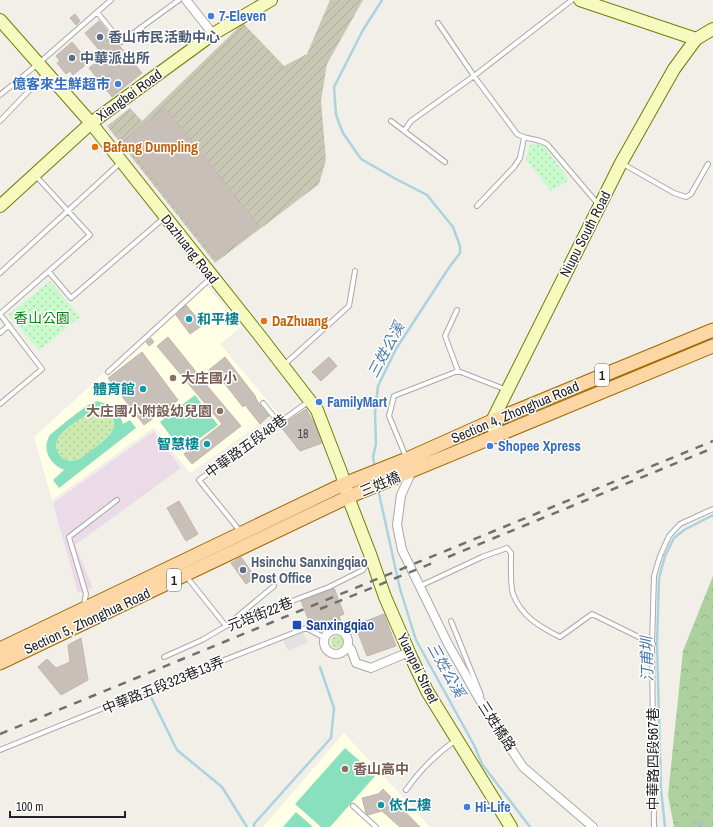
<svg xmlns="http://www.w3.org/2000/svg" width="713" height="827" font-family="'Archivo Narrow','Noto Sans TC',sans-serif">
<defs>
<pattern id="construction-furrows" width="10" height="10" patternUnits="userSpaceOnUse"><rect width="10" height="10" fill="#c7c7b4"/><path d="M-1 1l2-2M0 10L10 0M9 11l2-2" fill="none" stroke="#abab9a"/></pattern>
<pattern id="grass-dots" width="8" height="8" patternUnits="userSpaceOnUse"><rect width="8" height="8" fill="#cdebb0"/><path d="M2 2h.1M6 6h.1" fill="none" stroke="#b0c997" stroke-width="1.8" stroke-linecap="round"/></pattern>
<pattern id="forest-crowns" width="20" height="18" patternUnits="userSpaceOnUse"><rect width="20" height="18" fill="#add19e"/><path d="M2 6a3 3 0 1 1 6 0M12 15a3 3 0 1 1 6 0" fill="none" stroke="#95b388"/></pattern>
<pattern id="cemetery-stones" width="16" height="16" patternUnits="userSpaceOnUse"><rect width="16" height="16" fill="#aacbaf"/><path d="M2 7V4a2 2 0 0 1 4 0v3zM10 15v-3a2 2 0 0 1 4 0v3z" fill="#92ae96"/></pattern>
<pattern id="park-dots" width="8" height="8" patternUnits="userSpaceOnUse"><rect width="8" height="8" fill="#c8facc"/><path d="M2 2h.1M6 6h.1" fill="none" stroke="#acd6af" stroke-width="1.8" stroke-linecap="round"/></pattern>
</defs>
<rect width="100%" height="100%" fill="#f2efe9"/>
<path fill="#ebdbe8" d="M154,431L181,468L75,545L93,588L78,593L53,503Z"/>
<path fill="#ffffe5" d="M204,282L241,327L220,344L277,412L190,473L154,427L52,500L34,437Z
M344,733L430,827H263Z"/>
<path fill="url(#construction-furrows)" d="M330,0H363L327,64L321,101L326,160L319,184L215,263L107,126L130,108L142,121L243,23L284,66L307,54Z"/>
<path fill="url(#grass-dots)" d="M99,409C105,411 109,412 112,417C122,433 93,448 82,457C68,468 49,452 59,437C63,429 85,416 93,410Z
M331 642a6 6 0 1 1 12 0a6 6 0 1 1-12 0Z"/>
<path fill="url(#forest-crowns)" d="M713,576V827H674L668,795L683,651Z"/>
<path fill="url(#cemetery-stones)" d="M698,819L709,827H688Z"/>
<path fill="url(#park-dots)" d="M530,144L543,145L569,180L551,191L526,160Z
M50,281L80,317L39,350L8,315Z"/>
<path fill="#88e0be" fill-rule="evenodd" d="M195,395L218,425L182,451L160,422Z
M98,401C112,406 118,409 123,424L130,420L136,428L59,488L53,480L64,470C50,464 41,450 50,435C53,432 84,407 90,404C92,403 95,402 98,401ZM100,409C105,411 109,412 112,417C122,433 93,448 82,457C68,468 49,452 59,437C63,429 85,416 93,410Z
M345,748L376,775L330,827H321L295,804Z
M296,812L313,827H283Z"/>
<path fill="#e2e2e2" d="M303,632L308,642L288,651L283,640Z"/>
<g fill="none" stroke-linecap="round" stroke-linejoin="round">
<path stroke="#aad3df" stroke-width="2.5" d="M375,468L373,457L376,444L375,413L378,386L396,349L448,269L460,253V246L453,227L427,195L396,179L361,159L343,133L336,115L334,87L363,30L382,0
M378,489L400,589L416,640L474,745L482,764L530,827
M150,695L177,750L222,787L247,827
M254,827V824L331,738L334,708L320,667
M665,827L661,789L657,644L659,578L665,556L674,538L684,530L713,515"/>
</g>
<path fill="#c7bfb8" stroke="#c4b6ab" d="M75,14L80,21L76,25L70,18Z
M99,21L142,73L112,97L89,68L104,56L85,33Z
M72,42L89,62L73,75L70,71L66,74L57,63L60,61L56,56Z
M165,108L259,226L216,259L123,141Z
M186,305L203,325L190,334L176,315Z
M168,337L201,378L208,373L210,369L225,357L256,397H255L260,405L269,416L260,424L245,405L243,407L221,379L203,381L241,426L192,464L184,454L222,424L157,346Z
M151,338L154,342L149,346L146,342Z
M142,352L178,400L144,425L108,378Z
M329,357L337,366L321,381L312,372Z
M306,409L315,424L322,443L300,451L280,426Z
M179,501L198,534L186,541L167,508Z
M241,557L255,577L246,584L231,563Z
M334,588L344,614L339,616L341,622L321,629L319,623L311,626L301,601Z
M384,614L396,646L367,656L355,625Z
M81,638L88,680L61,695L38,667L47,659L56,668L70,662L68,645Z
M383,789L420,827H400L382,811L368,815L366,813L362,798L378,794Z"/>
<g fill="none" stroke-linecap="round" stroke-linejoin="round">
<defs>
<path id="lane" d="M97,12L121,42L179,0
M438,23L474,76L517,134C526,140 537,138 547,144L598,204
M0,95L39,63L111,0
M0,121L45,74
M391,121L445,162
M404,131L411,121L474,76L572,0
M623,164L674,193L686,197L691,194L708,164
M477,206L514,167L520,158L524,138
M49,272L71,298L165,217
M0,273L120,163
M0,333L9,325
M285,364L349,306L355,271
M458,371L507,390
M108,372L212,277
M263,403L279,423
M0,404L42,369L0,314L90,235L36,176
M406,457L389,416L394,396L458,371L445,336L457,310
M240,531L199,480L308,402
M186,576L226,626L274,586
M420,586L482,557L507,548L511,553C511,563 510,585 513,594C521,616 540,627 560,637L592,614L653,644
M84,605L86,594L69,537L117,500
M451,621L481,695
M164,657L202,640L226,626L329,587L363,570L369,558
M0,750L163,684L306,628L325,638
M406,790C420,770 436,754 456,740
M353,806L376,827
M654,827L652,645L654,576L660,556L669,536L680,524L713,509"/>
<path id="street" d="M186,0L213,34
M412,471L401,495L397,525L402,550L448,644L489,716L523,767L593,827
M324 642a12 12 0 1 1 24 0a12 12 0 1 1-24 0Z
M347,647L351,649L356,663L371,668L409,652"/>
<path id="secondary" d="M580,0L696,39
M0,20L91,123L260,336L317,410L342,475L348,497L370,554L385,597L412,659L427,691L511,827
M0,206L91,123L213,34L271,0
M496,437L492,421L621,163L674,69L696,39L713,29"/>
<path id="primary" d="M0,649L344,484L407,459L492,421L713,330
M0,663L348,497L713,346"/>
</defs>
<use href="#lane" stroke="#a9a9a9" stroke-width="6"/>
<use href="#street" stroke="#a9a9a9" stroke-width="10"/>
<use href="#secondary" stroke="#707d05" stroke-width="14"/>
<use href="#primary" stroke="#a06b00" stroke-width="15"/>
<use href="#lane" stroke="#fff" stroke-width="4"/>
<use href="#street" stroke="#fff" stroke-width="8"/>
<use href="#secondary" stroke="#f7fabf" stroke-width="12"/>
<use href="#primary" stroke="#fcd6a4" stroke-width="13"/>
<path stroke="#707070" stroke-width="2.5" stroke-dasharray="8 8" stroke-linecap="butt" d="M448,557L713,448
M320,609L435,562
M0,734L713,441"/>
</g>
<g fill="#3f7fe0" stroke="#fff" stroke-width="1.5">
<circle cx="211" cy="16" r="4"/>
<circle cx="118" cy="84" r="4"/>
<circle cx="319" cy="402" r="4"/>
<circle cx="490" cy="446" r="4"/>
<circle cx="467" cy="807" r="4"/>
</g>
<g fill="#5c6f8a" stroke="#fff" stroke-width="1.5">
<circle cx="100" cy="37" r="4"/>
<circle cx="72" cy="58" r="4"/>
<circle cx="243" cy="570" r="4"/>
</g>
<g fill="#e8710a" stroke="#fff" stroke-width="1.5">
<circle cx="95" cy="147" r="4"/>
<circle cx="264" cy="321" r="4"/>
</g>
<g fill="#0f9aa8" stroke="#fff" stroke-width="1.5">
<circle cx="189" cy="319" r="4"/>
<circle cx="143" cy="389" r="4"/>
<circle cx="207" cy="444" r="4"/>
<circle cx="381" cy="805" r="4"/>
</g>
<g fill="#8d6e63" stroke="#fff" stroke-width="1.5">
<circle cx="173" cy="378" r="4"/>
<circle cx="220" cy="411" r="4"/>
<circle cx="345" cy="769" r="4"/>
</g>
<rect fill="#1a4fb4" stroke="#fff" stroke-width="1.5" x="292" y="620" width="10" height="10" rx="2"/>
<g text-anchor="middle" stroke-width="3" stroke-linejoin="round" paint-order="stroke">
<g font-size="12" fill="#4b4948">
<text x="303" y="438">18</text>
</g>
<g fill="#fff" stroke="#646464" stroke-width="1">
<rect x="595" y="364" width="14" height="22" rx="3"/>
<rect x="167" y="569" width="14" height="22" rx="3"/>
</g>
<g font-size="13" font-weight="bold" fill="#222">
<text x="602" y="380">1</text>
<text x="174" y="585">1</text>
</g>
<g font-size="14" font-weight="bold" fill="#366cbe" stroke="#fff" text-anchor="start">
<text x="219" y="21">7-Eleven</text>
<text x="110" y="89" text-anchor="end">億客來生鮮超市</text>
<text x="327" y="407">FamilyMart</text>
<text x="498" y="451">Shopee Xpress</text>
<text x="475" y="812">Hi-Life</text>
</g>
<g font-size="14" font-weight="bold" fill="#4e5e75" stroke="#fff" text-anchor="start">
<text x="108" y="42">香山市民活動中心</text>
<text x="80" y="63">中華派出所</text>
<text x="251" y="567">Hsinchu Sanxingqiao<tspan x="251" dy="16">Post Office</tspan></text>
</g>
<g font-size="14" fill="#222" stroke="#fff">
<text transform="translate(129 95) rotate(-36)" y="5">Xiangbei Road</text>
<text transform="translate(585 234) rotate(-63)" y="5">Niupu South Road</text>
<text transform="translate(190 249) rotate(52)" y="5">Dazhuang Road</text>
<text transform="translate(515 412) rotate(-23)" y="5">Section 4, Zhonghua Road</text>
<text transform="translate(246 446) rotate(-36)" y="5">中華路五段48巷</text>
<text transform="translate(380 484) rotate(-23)" y="5">三姓橋</text>
<text transform="translate(260 614) rotate(-21)" y="5">元培街22巷</text>
<text transform="translate(87 621) rotate(-25)" y="5">Section 5, Zhonghua Road</text>
<text transform="translate(418 668) rotate(64)" y="5">Yuanpei Street</text>
<text transform="translate(163 685) rotate(-22)" y="5">中華路五段323巷13弄</text>
<text transform="translate(497 726) rotate(57)" y="5">三姓橋路</text>
<text transform="translate(653 759) rotate(-90)" y="5">中華路四段567巷</text>
</g>
<g font-size="14" font-weight="bold" fill="#c56008" stroke="#fff" text-anchor="start">
<text x="103" y="152">Bafang Dumpling</text>
<text x="272" y="326">DaZhuang</text>
</g>
<g font-size="14" fill="#0c8416" stroke="#fff">
<text x="42" y="323">香山公園</text>
</g>
<g font-size="14" font-weight="bold" fill="#0d838f" stroke="#fff" text-anchor="start">
<text x="197" y="324">和平樓</text>
<text x="135" y="394" text-anchor="end">體育館</text>
<text x="199" y="449" text-anchor="end">智慧樓</text>
<text x="389" y="810">依仁樓</text>
</g>
<g font-size="14" font-weight="bold" fill="#785e54" stroke="#fff" text-anchor="start">
<text x="181" y="383">大庄國小</text>
<text x="212" y="416" text-anchor="end">大庄國小附設幼兒園</text>
<text x="353" y="774">香山高中</text>
</g>
<g font-size="14" font-weight="bold" fill="#164399" stroke="#fff" text-anchor="start">
<text x="306" y="630">Sanxingqiao</text>
</g>
<g font-size="15" font-style="italic" fill="#4a7aab" stroke="#fff">
<text transform="translate(386 350) rotate(-62)" y="5">三姓公溪</text>
<text transform="translate(647 659) rotate(-91)" y="5">汀甫圳</text>
<text transform="translate(446 670) rotate(61)" y="5">三姓公溪</text>
</g>
</g>
<path d="M10 811v6h115v-6" fill="none" stroke="#222222" stroke-width="2"/>
<text x="16" y="811" font-size="12" fill="#222222" stroke="#ffffff" stroke-width="3" paint-order="stroke">100 m</text>
</svg>
